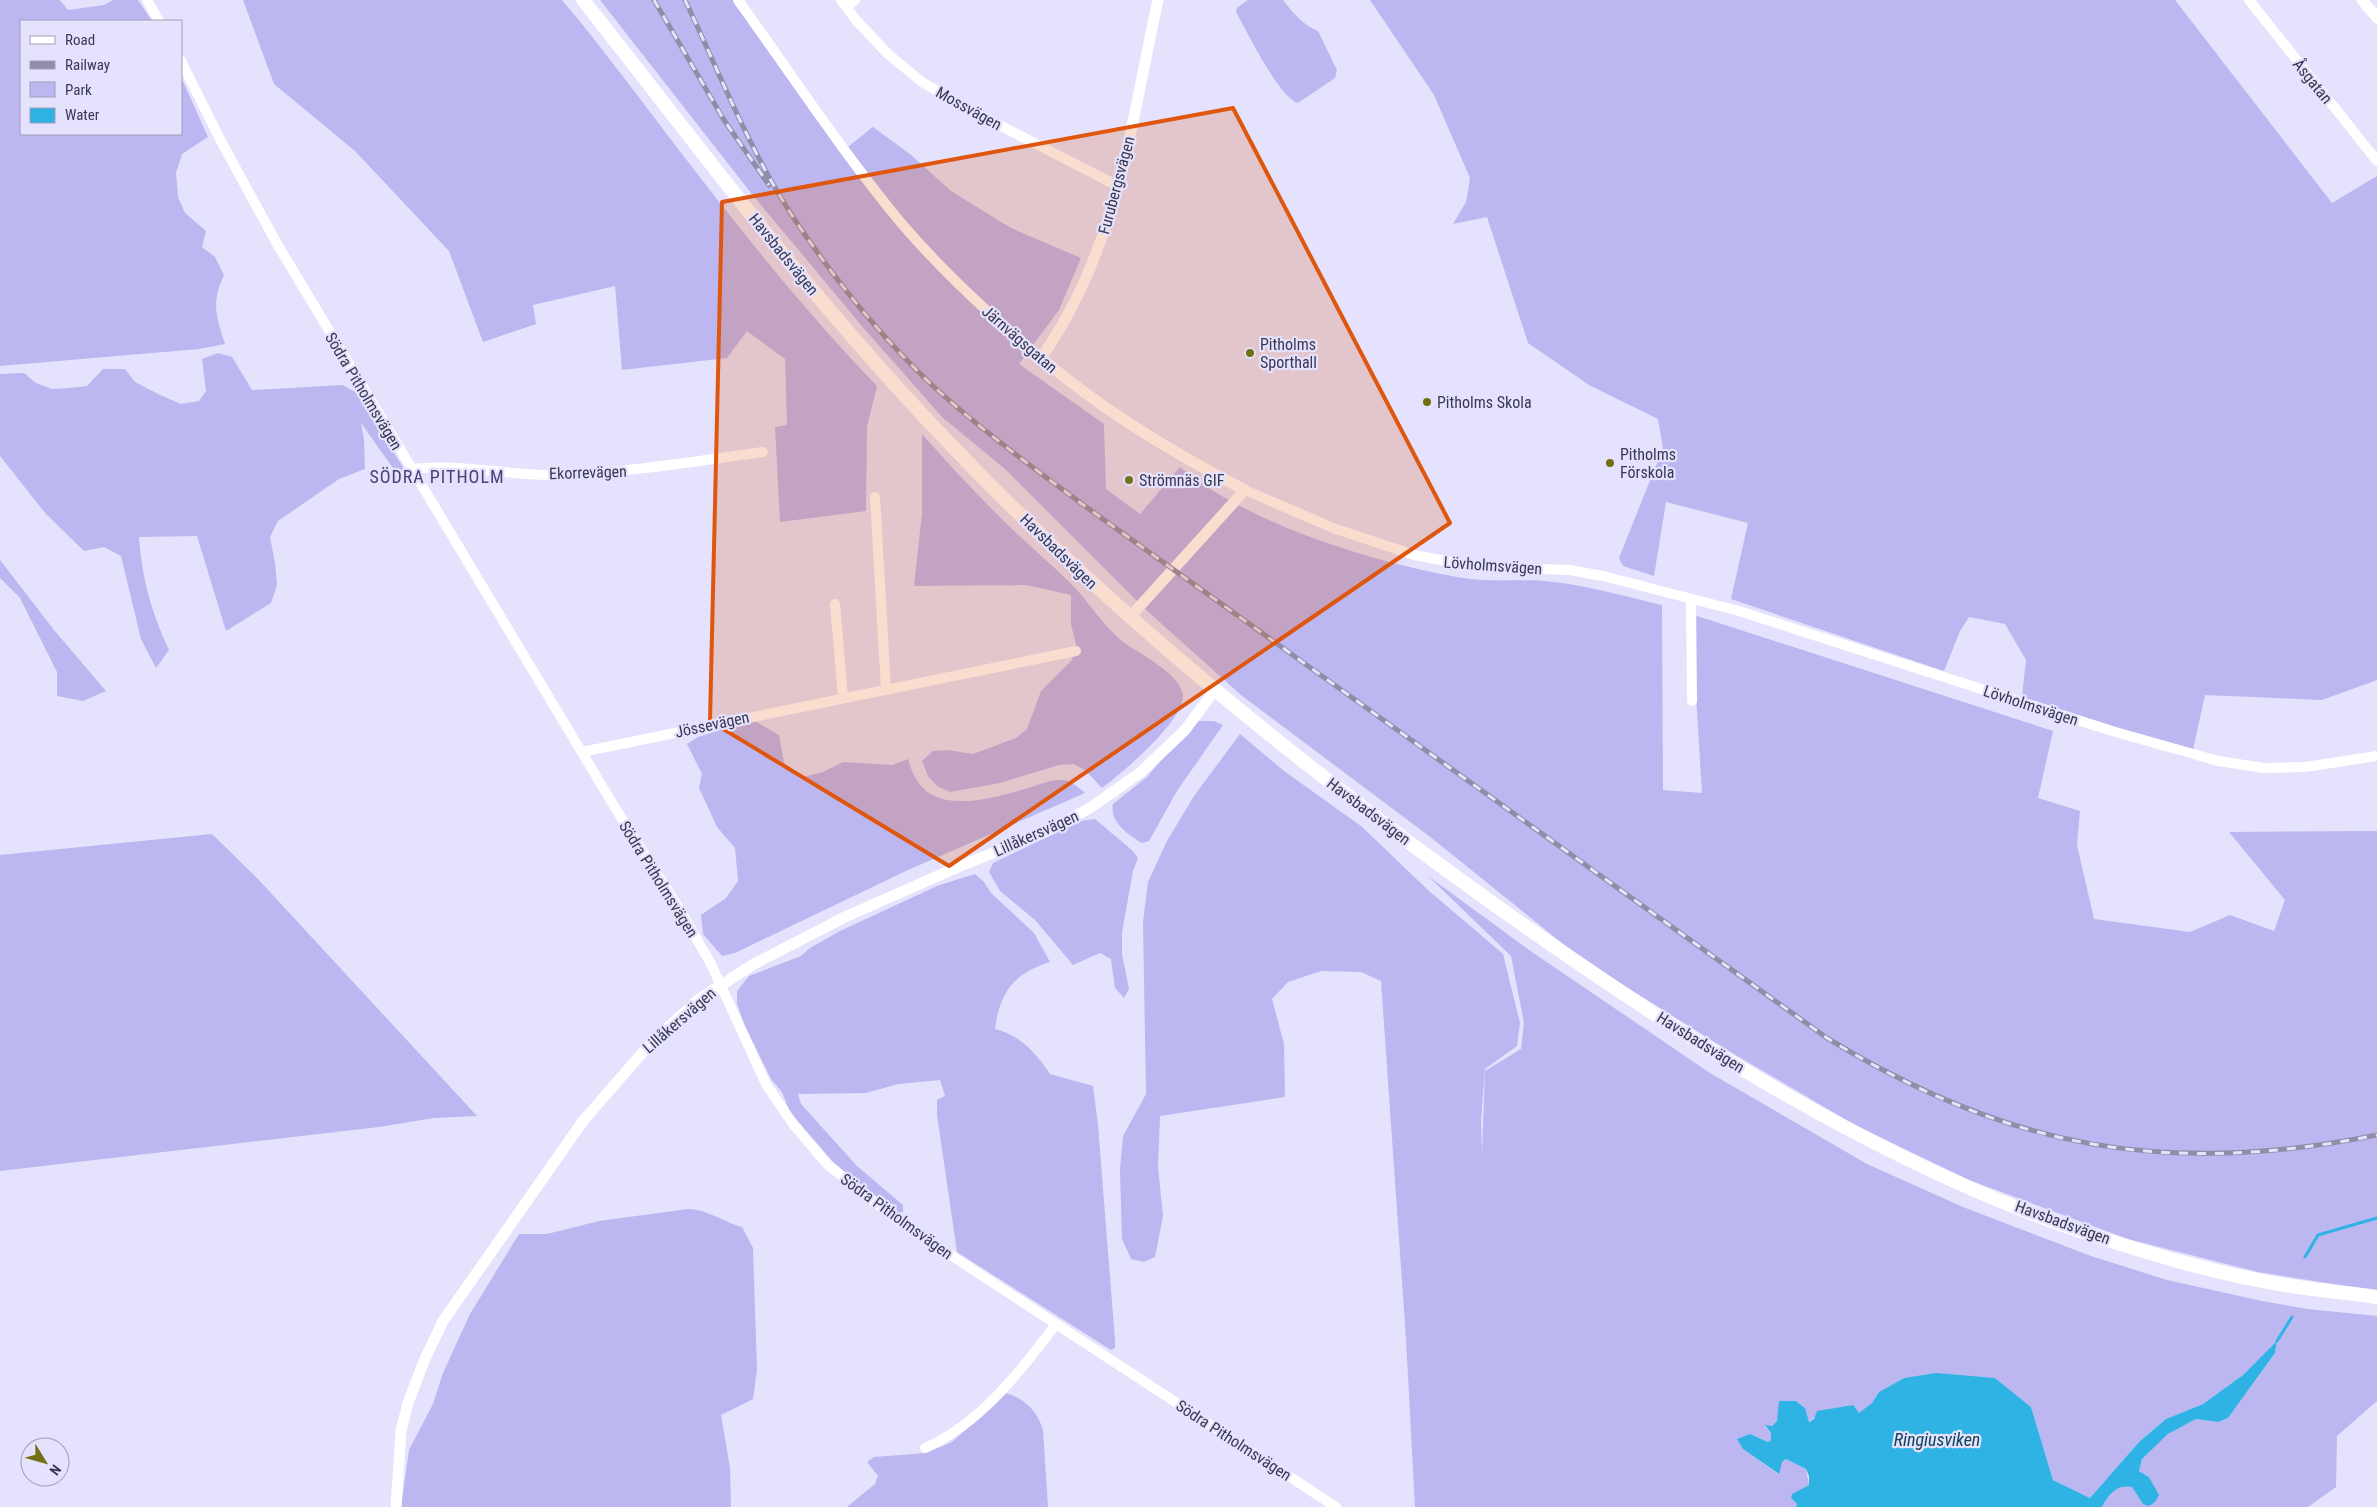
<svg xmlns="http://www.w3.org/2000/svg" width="2377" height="1507" font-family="'Roboto Condensed',sans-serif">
<rect width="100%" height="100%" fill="#e4e2fc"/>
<path fill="#bcb7f0" d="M0,0H60L68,10L104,5L113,0H138L152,21H21V134H181V77L208,137L182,154L176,173L178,197L185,213L206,231L202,247L215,257L224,275C211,303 216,316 225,344L199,349L0,366Z
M243,0H562C601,46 636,94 672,141C737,226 803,309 877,386L867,427L866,511L780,522L775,427L787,425L785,359L747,331L727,358L622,370L615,286L533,305L536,324L483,342L449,251L355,151L274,84Z
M600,0H739L844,150L873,127L911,155L951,191L1011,228L1081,258L1059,310L1019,364L1104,424L1106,489L1140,514L1180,467C1248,524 1375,563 1463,578C1493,583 1524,578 1554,582C1590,586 1627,597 1662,605L1663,790L1702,793L1691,614L2053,731L2038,798L2080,811L2077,845L2094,919L2190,932L2230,915L2274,931L2285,900L2229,832L2377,831V1291L2258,1272L2128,1239L1969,1180L1853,1124L1729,1051L1583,960L1429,836L1241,695L1145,609L1005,469L943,418L866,331L751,193Z
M1248,0H1283C1294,14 1302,24 1318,31L1337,70L1335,78L1298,103C1279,98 1247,31 1236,12L1237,8Z
M1370,0H2175L2332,203L2377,176V680L2322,700L2205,695L2191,759L2021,705L2026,660L2005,624L1969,617L1960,631L1944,671L1731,599L1748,523L1666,502L1654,576L1623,566L1619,558L1663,448L1658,419L1589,385L1528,343L1487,217L1453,224L1466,202L1470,178L1434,95Z
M218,353L232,357L252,390L343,385L355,392L403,467V478L395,471L361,423L364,439L365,469L339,479L278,521L270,537L275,563L277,585L271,603L226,631L197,536L139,537C142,579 151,611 169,650L156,668L141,639L121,556L104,547L84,551L46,514L0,456V374L24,373L36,383L52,389L69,388L87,386L103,369H125L135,382L160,395L181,404L199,401L206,391L202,359Z
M922,434C951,467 981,499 1013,530C1034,550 1057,569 1077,590C1092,607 1105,627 1122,641C1139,654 1180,673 1183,695C1185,720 1121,774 1102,788L1086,771L1074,764L1059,765L1000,783L950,792L937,786L928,776L922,761L933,751L948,750L973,754L1016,738L1027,729L1041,691L1072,660L1076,644L1071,625V595L1026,585L914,586L922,513Z
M0,560L54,630L106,691L83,701L57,696V672L20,598L0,578Z
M753,720L779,735L784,763L800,778L823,772L843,762L892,765L908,759C910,765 912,772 915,777C935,816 992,798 1025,789C1036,786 1050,779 1062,780C1071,780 1079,788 1085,793L908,870L735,953L722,956L703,934L701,915L726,898L738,881L735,848L717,827L699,788L702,774L687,744L698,737Z
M1199,721H1214L1223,725L1177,791L1149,841L1142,843C1129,835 1109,822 1113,804L1147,777L1186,731Z
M1240,734L1284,771L1361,826L1428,890L1503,954L1520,1023L1517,1046L1485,1069L1481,1120L1482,1153L1485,1071L1521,1049L1524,1023L1511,956L1428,876L1529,950L1710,1073L1867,1164L1963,1207L2091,1256L2167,1280L2262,1301L2307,1309L2377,1316V1401L2337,1436L2336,1487L2308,1507H2102C2109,1494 2117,1484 2132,1487L2143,1504L2158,1495L2149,1477L2139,1471L2142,1459L2168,1434L2196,1419L2218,1422L2228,1418L2275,1353L2277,1342L2243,1375L2203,1404L2166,1419L2139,1442L2090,1498L2053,1480L2031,1407L1995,1378H1904L1879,1392L1872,1403L1859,1414L1853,1405L1825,1410L1808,1422L1805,1408L1796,1401L1780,1406L1777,1421L1772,1426H1765L1771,1433V1440L1768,1442L1750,1434L1738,1439L1743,1449L1778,1474L1782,1462L1786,1459L1806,1469L1809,1485L1799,1491L1793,1500L1797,1504L1796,1507H1415L1406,1339L1381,981L1361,972L1321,971L1288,982L1272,999L1284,1044L1285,1097L1160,1116L1158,1167L1163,1216L1155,1257L1144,1262L1131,1259L1122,1239L1120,1169L1123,1136L1146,1094L1143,922L1148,882L1167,841L1194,796Z
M1095,819L1133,851L1138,858L1133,871L1122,932V954L1129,989L1124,998L1115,988L1111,959L1100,953L1073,965L1035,920L1000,891L989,872L993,863L1081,821Z
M212,834L258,879L477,1116L434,1118L379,1127L0,1171V855Z
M975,874L984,882L991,893L1034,933L1050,962C1014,973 1000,992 995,1029C1020,1035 1036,1053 1050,1074L1093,1086L1098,1125L1115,1340V1348L1111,1350L957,1252L937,1115V1100L945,1096L940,1080L898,1084L866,1093L798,1094L801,1104L857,1166L903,1205V1212L898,1213L857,1184L834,1163L790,1112L782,1092L771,1079L745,1026L737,1004V991L749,976L801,956L810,948L840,931L937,886Z
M688,1209C707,1209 723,1222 742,1227L753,1248L757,1370L753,1399L721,1415L730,1468L731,1507H401L409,1450L433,1404L443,1373L470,1314L519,1234H547L599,1221Z
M1006,1393C1025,1399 1037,1410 1043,1430L1048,1507H847L875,1484L878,1476L867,1462L874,1457L926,1453L952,1442Z"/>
<path fill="#2eb3e4" d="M2277,1341L2275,1353L2228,1418L2218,1422L2196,1419L2168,1434L2142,1459L2139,1471L2149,1477L2159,1495L2155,1502L2149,1506L2143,1504L2132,1487C2117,1484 2109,1494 2102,1507H1796L1797,1504L1791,1498L1792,1494L1809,1485V1476L1806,1469L1786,1459L1782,1462L1779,1474L1743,1449L1737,1439L1750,1434L1768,1442L1771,1440V1433L1765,1425L1772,1426L1777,1421L1779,1401H1796L1805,1408L1809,1422L1814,1419L1817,1411L1853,1405L1859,1413L1872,1403L1879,1392L1904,1378L1936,1373L1995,1378L2031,1407L2053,1480L2090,1498L2139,1442L2166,1419L2203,1404L2243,1375Z"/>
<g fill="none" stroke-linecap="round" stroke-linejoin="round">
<path stroke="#2eb3e4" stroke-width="3" d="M2305,1257L2318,1235L2377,1218
M2277,1341L2292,1317"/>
<path stroke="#fff" stroke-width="10" d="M147,0L159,21
M738,0C792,75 843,153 902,224C944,273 992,317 1041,358
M841,0L856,20L888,54L922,82L964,107L1118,186
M2249,0L2377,161
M847,7L855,0
M181,61L222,143L276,242L617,811L680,910L711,964L766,1084L793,1124L827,1164L897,1220L1336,1507
M412,469C462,463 512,477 563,475C631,472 696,461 763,452
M1245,490L1333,528L1414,555L1478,567L1570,570L1603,576L1739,611L2112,731L2218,761L2264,768L2305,767L2377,756
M875,497L886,689
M1691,599L1692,701
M835,604L843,697
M582,752L1076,651
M925,1448C980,1424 1021,1371 1056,1324"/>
<path stroke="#fff" stroke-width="11" d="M2362,0L2377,18
M1130,617L1245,490C1173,453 1103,411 1041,358C1118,248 1130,127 1158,0
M396,1507L401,1431L408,1403L424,1361L443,1321L583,1121L650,1044L698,1000L754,964L845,917L958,867L1047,831L1090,808L1141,772L1185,730L1215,690"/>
<path stroke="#fff" stroke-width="14" d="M583,0C689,134 791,272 907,398C1066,572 1247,723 1437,863C1630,1004 1850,1152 2077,1230C2149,1254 2223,1276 2298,1287C2324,1291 2351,1293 2377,1297"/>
<defs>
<path id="rail" d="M654,0L724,120L769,185
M685,0C720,74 750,152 795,220C835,280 881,337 933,386C980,429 1031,466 1082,504L1827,1038C2008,1149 2168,1177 2377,1135"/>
</defs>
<use href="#rail" stroke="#8f8da7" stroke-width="5"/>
<use href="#rail" stroke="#e4e2fc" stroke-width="3" stroke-dasharray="9" stroke-linecap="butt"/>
</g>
<path fill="#df570f" fill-opacity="0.2" stroke="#df570f" stroke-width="4" stroke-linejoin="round" d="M1233,108L1450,523L949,866L710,721L722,202Z"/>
<g fill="#727012" stroke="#e4e2fc" stroke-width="2">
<circle cx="1250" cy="353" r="5"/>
<circle cx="1427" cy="402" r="5"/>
<circle cx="1610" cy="463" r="5"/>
<circle cx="1129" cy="480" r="5"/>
</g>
<g text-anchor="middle" stroke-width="4.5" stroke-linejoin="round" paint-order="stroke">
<g font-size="16" fill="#3a3851" stroke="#e4e2fc">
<text transform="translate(2313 81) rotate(51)" y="6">Åsgatan</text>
<text transform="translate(969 108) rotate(29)" y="6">Mossvägen</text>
<text transform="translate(1116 185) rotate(-75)" y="6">Furubergsvägen</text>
<text transform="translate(784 254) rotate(51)" y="6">Havsbadsvägen</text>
<text transform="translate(1020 339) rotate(41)" y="6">Järnvägsgatan</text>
<text transform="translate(364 391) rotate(59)" y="6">Södra Pitholmsvägen</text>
<text transform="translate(588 472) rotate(-2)" y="6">Ekorrevägen</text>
<text transform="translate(1059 551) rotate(44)" y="6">Havsbadsvägen</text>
<text transform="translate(1493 565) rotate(4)" y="6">Lövholmsvägen</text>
<text transform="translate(2031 705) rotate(18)" y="6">Lövholmsvägen</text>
<text transform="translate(712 724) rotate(-12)" y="6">Jössevägen</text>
<text transform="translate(1369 811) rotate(37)" y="6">Havsbadsvägen</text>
<text transform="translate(1036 833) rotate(-24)" y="6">Lillåkersvägen</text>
<text transform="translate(659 879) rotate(58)" y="6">Södra Pitholmsvägen</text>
<text transform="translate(679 1020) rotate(-41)" y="6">Lillåkersvägen</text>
<text transform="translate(1701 1042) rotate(32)" y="6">Havsbadsvägen</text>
<text transform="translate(897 1216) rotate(36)" y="6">Södra Pitholmsvägen</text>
<text transform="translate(2063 1222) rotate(20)" y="6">Havsbadsvägen</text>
<text transform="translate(1234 1440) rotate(33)" y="6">Södra Pitholmsvägen</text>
</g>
<g font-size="16" fill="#3a3851" stroke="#e4e2fc" text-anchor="start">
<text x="1260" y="350">Pitholms<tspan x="1260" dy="18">Sporthall</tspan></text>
<text x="1437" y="408">Pitholms Skola</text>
<text x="1620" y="460">Pitholms<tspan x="1620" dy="18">Förskola</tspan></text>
<text x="1139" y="486">Strömnäs GIF</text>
</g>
<g font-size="18" letter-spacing="1" fill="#494276" stroke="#e4e2fc">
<text x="437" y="483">SÖDRA PITHOLM</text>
</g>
<g font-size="18" font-style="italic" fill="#0e4458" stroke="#e4e2fc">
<text x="1937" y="1446">Ringiusviken</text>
</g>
</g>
<rect x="20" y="20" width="162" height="115" fill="#e4e2fc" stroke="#a09eb8"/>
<rect x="30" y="36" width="25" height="8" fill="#ffffff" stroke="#a09eb8"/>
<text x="65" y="45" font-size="15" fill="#3a3851">Road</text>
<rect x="30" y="61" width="25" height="8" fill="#8f8da7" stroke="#a09eb8"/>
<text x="65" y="70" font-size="15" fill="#3a3851">Railway</text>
<rect x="30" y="82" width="25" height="15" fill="#bcb7f0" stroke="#a09eb8"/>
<text x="65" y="95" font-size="15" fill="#3a3851">Park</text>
<rect x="30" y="108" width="25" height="15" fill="#2eb3e4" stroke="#a09eb8"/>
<text x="65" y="120" font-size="15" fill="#3a3851">Water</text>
<g transform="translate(45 1462) rotate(127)"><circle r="24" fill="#e4e2fc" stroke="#a09eb8"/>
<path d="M0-4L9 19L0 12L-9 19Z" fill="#727012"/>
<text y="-8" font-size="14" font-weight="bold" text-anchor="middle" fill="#3a3851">N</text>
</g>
</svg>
